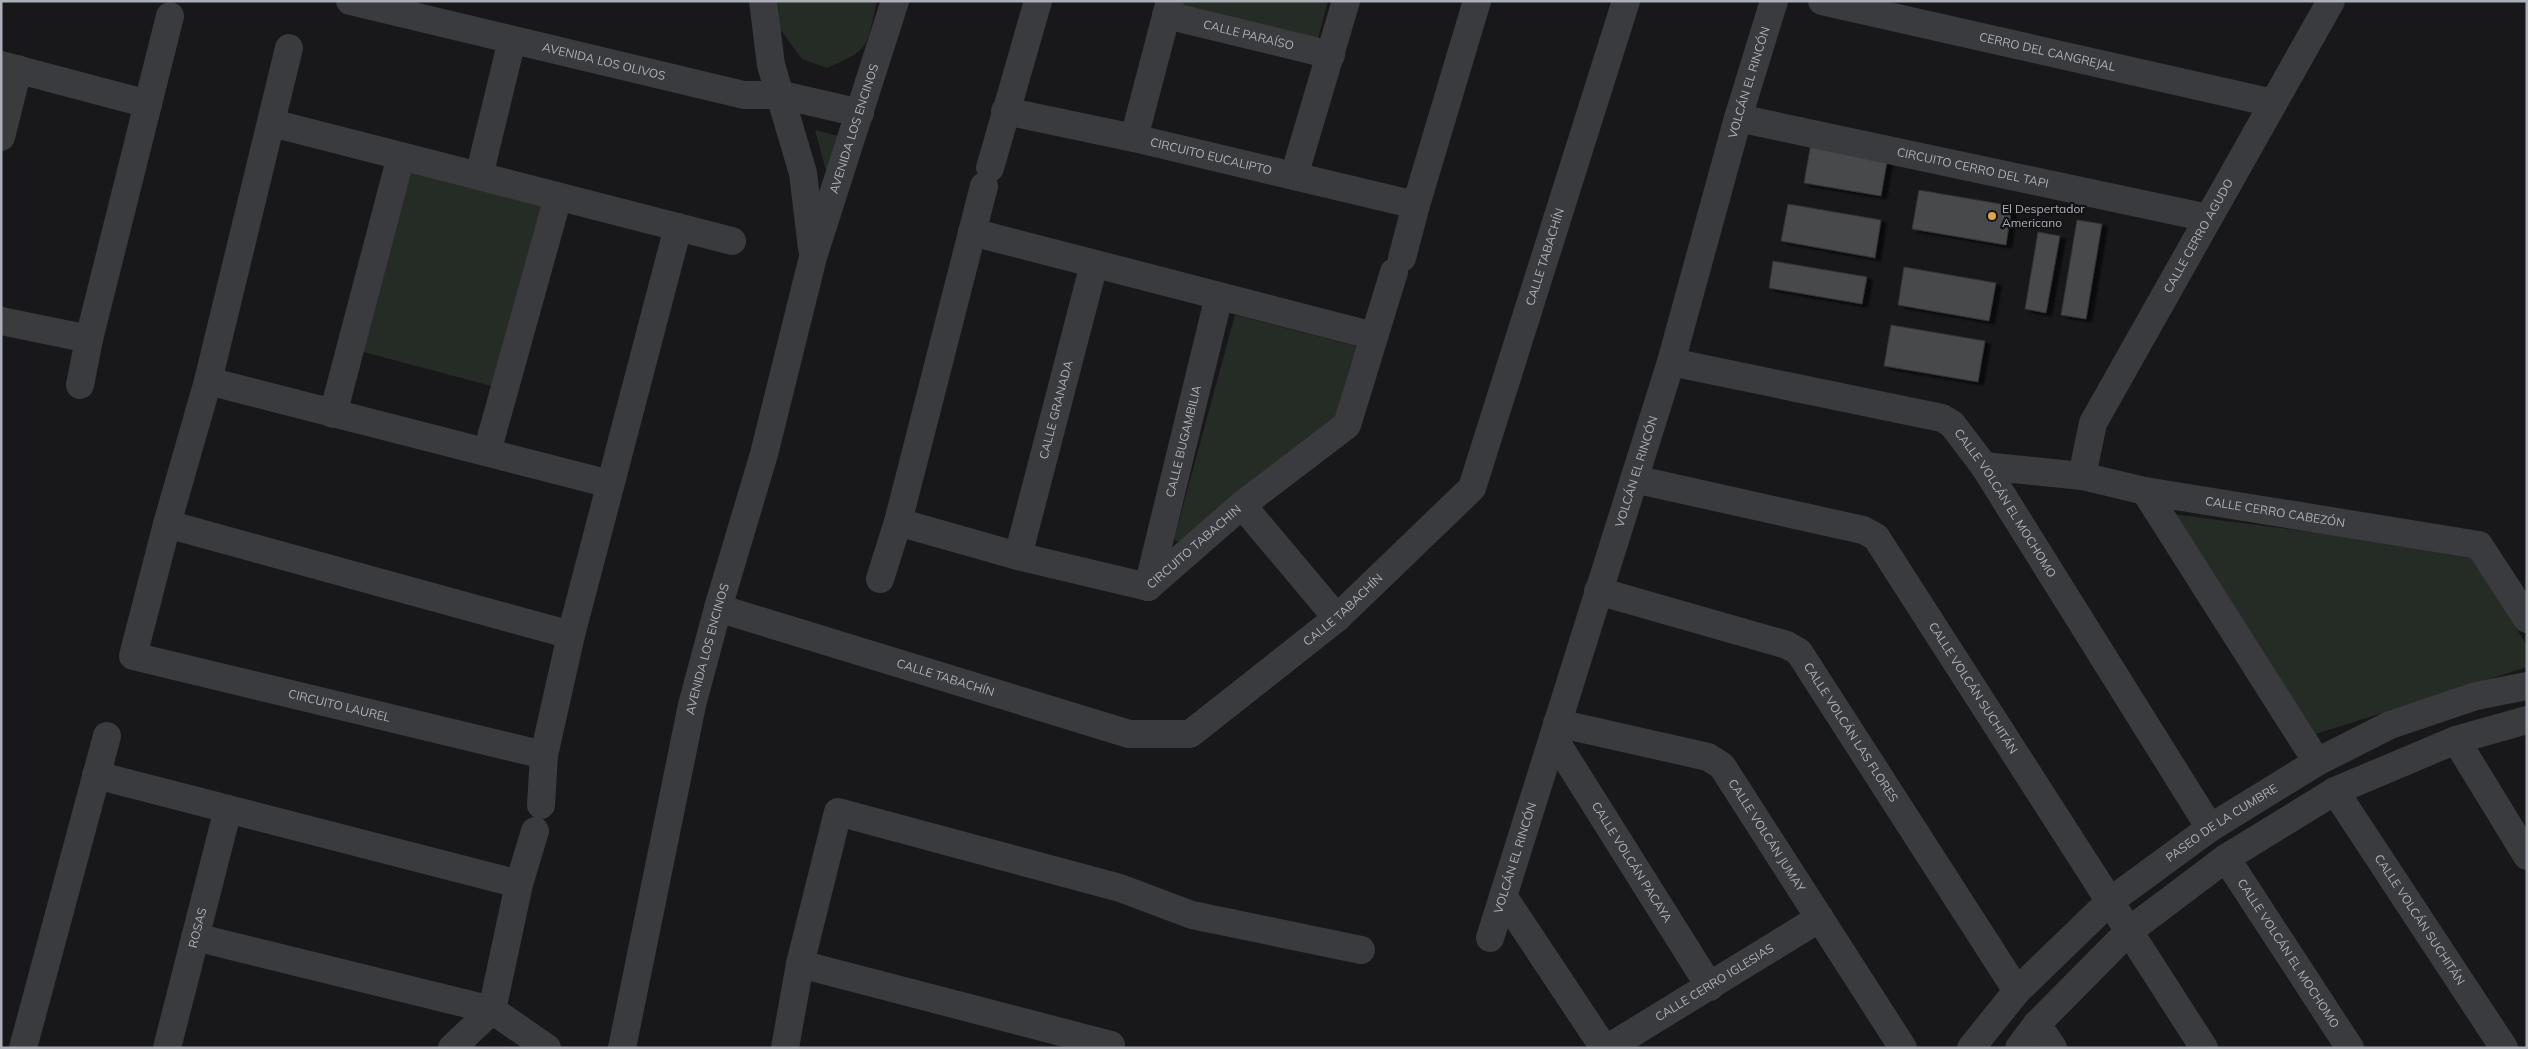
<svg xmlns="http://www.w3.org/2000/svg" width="2528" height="1049" font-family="Mulish,sans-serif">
<defs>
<filter id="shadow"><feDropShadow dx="5.5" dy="3" stdDeviation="1" flood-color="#0009"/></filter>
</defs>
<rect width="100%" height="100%" fill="#18181a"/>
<path fill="#252c25" d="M778,1H877C866,47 872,49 827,68L802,59L780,29Z
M1178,1H1328L1316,46L1176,9Z
M815,130L838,136L827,174Z
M409,169L547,205L495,387L360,351Z
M1235,315L1363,348L1339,425L1185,549L1174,539Z
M2172,514L2472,553L2527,646V667L2316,734Z"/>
<path fill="#47484c" stroke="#323336" filter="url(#shadow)" d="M1811,143L1888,156L1881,196L1804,183Z
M1919,190L2012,206L2006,245L1912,229Z
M1788,204L1881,220L1875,258L1781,241Z
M2077,220L2102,224L2086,319L2061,315Z
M2038,232L2060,236L2046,313L2025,309Z
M1773,261L1867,277L1862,304L1769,288Z
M1904,267L1996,283L1989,321L1898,305Z
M1891,325L1985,341L1978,382L1884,366Z"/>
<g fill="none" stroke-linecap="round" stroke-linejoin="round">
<g stroke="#3a3b3e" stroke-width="28">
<path id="s1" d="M350,1L744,95H782L860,113"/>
<path d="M763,1L771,65L803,173L812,248"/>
<path id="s2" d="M1822,1L2273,103"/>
<path id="s3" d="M1166,15L1331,55"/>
<path id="s4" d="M289,48L208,381L167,524L133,656L544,755"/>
<path d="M1,65L148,104"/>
<path id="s5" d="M1005,111L1134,138L1416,205"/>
<path id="s6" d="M1738,118L2208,218"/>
<path d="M272,123L732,241"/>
<path d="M1,137L18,69"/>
<path d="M1134,138L1170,1"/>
<path d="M990,168L1038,1"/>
<path d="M479,176L512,40"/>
<path d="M1294,176L1346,1"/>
<path d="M972,232L1374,336"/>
<path d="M1402,258L1416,205L1477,1"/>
<path d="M1,321L89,339"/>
<path id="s7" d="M1671,362L1942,418L1952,424L1984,466L2210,828"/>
<path d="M208,381L610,484"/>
<path d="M80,385L89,339L170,16"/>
<path d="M333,414L401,156"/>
<path d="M487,452L558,197"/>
<path id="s8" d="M1984,466L2082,476L2145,491L2479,545L2527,619"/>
<path id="s9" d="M2082,476L2093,423L2331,1"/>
<path id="s10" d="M1634,479L1863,530L1876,537L2204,1048"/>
<path d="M2145,491L2317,762"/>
<path d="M1242,505L1337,618"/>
<path d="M898,522L1018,556L1148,587"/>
<path d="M167,524L571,635"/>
<path id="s11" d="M1018,556L1094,264"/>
<path d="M880,579L898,522L984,186"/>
<path id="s12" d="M1148,587L1242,505L1347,425L1394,272"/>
<path id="s13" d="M1148,587L1219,296"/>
<path id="s14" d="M1598,591L1787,645L1799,652L2017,991"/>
<path id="s15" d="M718,608L1129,734H1190L1337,618L1472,488L1626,1"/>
<path id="s16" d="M1557,723L1708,757L1722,766L1903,1048"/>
<path id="s17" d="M1553,737L1710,987"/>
<path d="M2456,740L2527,856"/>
<path d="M96,775L519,884L492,1010L452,1048"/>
<path id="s18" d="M2335,791L2504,1048"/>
<path d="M541,805L544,755L571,635L678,227"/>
<path id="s19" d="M2226,858L2350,1048"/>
<path d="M519,884L535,831"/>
<path d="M1503,896L1604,1048"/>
<path d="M195,937L492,1010L547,1048"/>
<path id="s20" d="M1490,938L1671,362L1738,118L1774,1"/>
<path d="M800,964L1111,1045"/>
<path d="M2037,1024L2053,1048"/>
<path d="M23,1048L107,736"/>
<path id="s21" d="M167,1048L228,809"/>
<path id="s22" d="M622,1048L692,705L718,608L764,454L813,257L895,1"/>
<path d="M785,1048L800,964L838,812L1120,888L1192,915L1361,950"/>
<path id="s23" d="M1608,1048L1820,918"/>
<path id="s24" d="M1971,1048L2017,991L2109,902L2210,828L2317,762L2390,725L2476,696L2527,686"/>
<path d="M2019,1048L2037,1024L2129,931L2226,858L2335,791L2456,740L2527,720"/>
</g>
</g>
<circle fill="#dfa64b" stroke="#131315" stroke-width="2" cx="1992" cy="216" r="5"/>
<g text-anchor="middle" stroke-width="4.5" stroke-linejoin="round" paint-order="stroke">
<g font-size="12" fill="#acb0b8" stroke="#131315">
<text dy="4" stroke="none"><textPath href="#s3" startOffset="85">CALLE PARAÍSO</textPath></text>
<text dy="4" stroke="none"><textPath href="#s2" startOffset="231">CERRO DEL CANGREJAL</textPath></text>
<text dy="4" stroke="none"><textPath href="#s1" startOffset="261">AVENIDA LOS OLIVOS</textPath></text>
<text dy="4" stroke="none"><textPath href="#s20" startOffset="894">VOLCÁN EL RINCÓN</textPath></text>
<text dy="4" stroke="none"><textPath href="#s22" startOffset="949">AVENIDA LOS ENCINOS</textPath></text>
<text dy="4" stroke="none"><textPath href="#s5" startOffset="211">CIRCUITO EUCALIPTO</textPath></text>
<text dy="4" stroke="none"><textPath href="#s6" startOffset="240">CIRCUITO CERRO DEL TAPI</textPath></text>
<text dy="4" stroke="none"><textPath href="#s9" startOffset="269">CALLE CERRO AGUDO</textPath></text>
<text dy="4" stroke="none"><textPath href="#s15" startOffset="1108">CALLE TABACHÍN</textPath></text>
<text dy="4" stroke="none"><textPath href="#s11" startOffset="151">CALLE GRANADA</textPath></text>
<text dy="4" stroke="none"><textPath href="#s13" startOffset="150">CALLE BUGAMBILIA</textPath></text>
<text dy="4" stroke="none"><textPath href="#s20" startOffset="489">VOLCÁN EL RINCÓN</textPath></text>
<text dy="4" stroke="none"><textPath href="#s7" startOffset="384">CALLE VOLCÁN EL MOCHOMO</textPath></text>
<text dy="4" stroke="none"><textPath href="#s8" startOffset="295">CALLE CERRO CABEZÓN</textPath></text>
<text dy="4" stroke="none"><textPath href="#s12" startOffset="61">CIRCUITO TABACHIN</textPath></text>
<text dy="4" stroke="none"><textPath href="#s15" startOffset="688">CALLE TABACHÍN</textPath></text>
<text dy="4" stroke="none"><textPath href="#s22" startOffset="408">AVENIDA LOS ENCINOS</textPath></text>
<text dy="4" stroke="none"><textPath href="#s15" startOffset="238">CALLE TABACHÍN</textPath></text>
<text dy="4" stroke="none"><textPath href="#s10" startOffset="429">CALLE VOLCÁN SUCHITÁN</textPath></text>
<text dy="4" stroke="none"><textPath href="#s4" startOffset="840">CIRCUITO LAUREL</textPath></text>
<text dy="4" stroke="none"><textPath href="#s14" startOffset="306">CALLE VOLCÁN LAS FLORES</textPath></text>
<text dy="4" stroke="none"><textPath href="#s24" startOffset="339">PASEO DE LA CUMBRE</textPath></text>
<text dy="4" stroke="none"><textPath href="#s16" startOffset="254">CALLE VOLCÁN JUMAY</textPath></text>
<text dy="4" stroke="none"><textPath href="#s20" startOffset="84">VOLCÁN EL RINCÓN</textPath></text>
<text dy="4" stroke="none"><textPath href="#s17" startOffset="148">CALLE VOLCÁN PACAYA</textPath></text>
<text dy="4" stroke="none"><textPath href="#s18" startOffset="154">CALLE VOLCÁN SUCHITÁN</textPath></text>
<text dy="4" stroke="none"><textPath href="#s21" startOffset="124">ROSAS</textPath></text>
<text dy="4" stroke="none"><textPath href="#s19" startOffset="114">CALLE VOLCÁN EL MOCHOMO</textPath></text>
<text dy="4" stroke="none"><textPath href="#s23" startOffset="125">CALLE CERRO IGLESIAS</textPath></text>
</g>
<g font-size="12" fill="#acb0b8" stroke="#131315" text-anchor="start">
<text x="2002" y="213">El Despertador<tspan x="2002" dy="14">Americano</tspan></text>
</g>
</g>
<rect width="2528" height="1049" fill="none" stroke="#acb0b8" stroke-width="5"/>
</svg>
